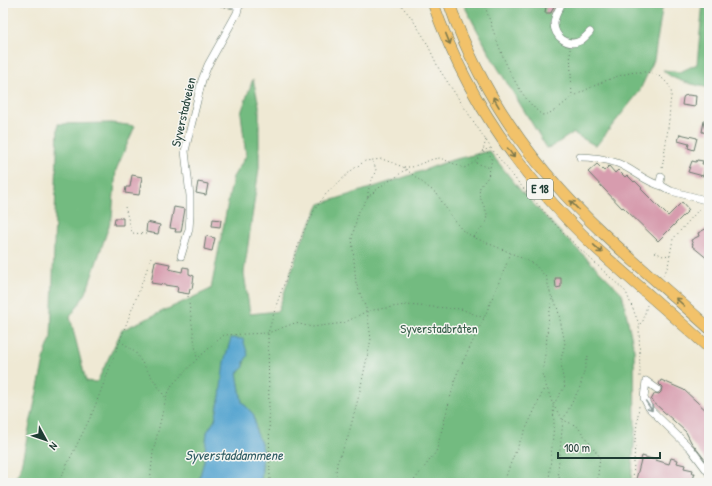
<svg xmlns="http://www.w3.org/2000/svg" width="712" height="486" font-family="'Patrick Hand',sans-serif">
<rect width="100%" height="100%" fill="#f6f6f2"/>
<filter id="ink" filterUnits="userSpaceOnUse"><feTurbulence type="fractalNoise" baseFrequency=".025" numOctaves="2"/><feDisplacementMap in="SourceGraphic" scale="8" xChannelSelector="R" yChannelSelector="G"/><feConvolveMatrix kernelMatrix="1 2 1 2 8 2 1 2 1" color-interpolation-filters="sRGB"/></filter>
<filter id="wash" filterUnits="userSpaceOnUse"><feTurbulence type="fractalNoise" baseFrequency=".012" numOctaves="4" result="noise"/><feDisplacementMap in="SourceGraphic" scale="16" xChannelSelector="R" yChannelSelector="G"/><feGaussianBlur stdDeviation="0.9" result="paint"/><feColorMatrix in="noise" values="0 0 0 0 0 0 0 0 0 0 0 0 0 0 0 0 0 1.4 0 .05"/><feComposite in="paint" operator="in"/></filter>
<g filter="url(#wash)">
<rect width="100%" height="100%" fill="#efe9d4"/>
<path fill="#73bb80" stroke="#497c5a" d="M464,3H663L654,60L639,92L596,146L573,133L551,147L547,148L493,60L466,9Z
M703,3H709V88C694,84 674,82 663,70L680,72L697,64Z
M253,79L259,105V168L244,273L250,314L278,311L301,243L320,204L405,177L452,160L489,151L521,191L562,234L622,293L634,350L635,431L631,483H261L263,449L256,431L254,415L242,402L237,373L244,367V362L220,396L215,420L207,432L204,461L198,483H12L20,470L46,351L51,339L58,124L112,123L135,126L116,170L112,217L86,293L70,317L86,381L97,382L122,330L211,289L233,177L246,156L241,113Z"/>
<path fill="#56a5d0" stroke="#3a7182" d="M231,338L243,339L248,355L244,362V367L237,373L242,402L254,415L256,431L263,449L261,483H198L204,461L207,432L215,420L220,396L224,362Z"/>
<g id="blocks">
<path fill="#d79cae" d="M546,6H554L551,13H545Z
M688,95L696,96L695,107L682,105L683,98L684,96Z
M704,121L709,122V133L702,132Z
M680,134L697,138L694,150L688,148L689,144L678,141Z
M697,160L703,161L702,164H706L703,176L688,172L692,161L696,162Z
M597,164L604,171L609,166L615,173L618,170L625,177L627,175L634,182L635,181L642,188L641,189L668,216L682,202L689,210L658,241L623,207L622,208L588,172Z
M132,175L142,177L139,195L125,193L126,187H130Z
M198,182L208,184L206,195L196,193Z
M174,207L185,209L181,232H175L176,229L170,228Z
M115,218H123V225H114Z
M213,219L221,220L220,227L212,226Z
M147,222L160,225L158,234L146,232Z
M709,227V260L692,246L693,245L691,240L699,236L698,233Z
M206,236L215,238L212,251L204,249Z
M155,261L170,264L169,269L182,272L183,267L189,268V274L194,276L192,289H190L189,294L177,292L178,287L151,283Z
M555,278H561V287L556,288Z
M661,380L684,390L709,413V465L691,442L686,432L651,400L655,393L659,394L661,392L662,387L659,384Z
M642,456L669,464L671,458L678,460L677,463L685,465L684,468L693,470L692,473H695L692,483H635Z"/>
</g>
</g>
<g filter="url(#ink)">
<use href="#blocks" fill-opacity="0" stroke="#68796c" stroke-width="1"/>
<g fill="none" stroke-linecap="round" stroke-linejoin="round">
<defs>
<path id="minor" d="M223,3L239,6L243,3
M562,3C559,9 554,17 554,23C554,37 568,47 580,41C584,39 587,35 590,32
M580,157C592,157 605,159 617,163C633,169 645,182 662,186
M661,177L660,182L662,186L671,191L709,201
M181,256L189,229L190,215V196L185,151L202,80L208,65L237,13L239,6
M657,389L646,381L644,398L649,408L691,449L709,473"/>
<path id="highway" d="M433,3C466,98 523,179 596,248C633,282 672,314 709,348
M449,3C480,93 536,171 605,235C639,267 675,297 709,328"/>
</defs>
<use href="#minor" stroke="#68796c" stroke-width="8"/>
<use href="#highway" stroke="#68796c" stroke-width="12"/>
<path stroke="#68796c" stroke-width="1" stroke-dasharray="1 3" stroke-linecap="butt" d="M399,3L411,17L425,39L439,69L491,148L517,181L563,233L626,292L639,324L640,377
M484,3C496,39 511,90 542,115C557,113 563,102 576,95C598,84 642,59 664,80C667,83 670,86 671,90C672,95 670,101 670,105C669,127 665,148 662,169
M570,49L572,97
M482,151L491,148
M476,163L490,168
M404,167H412L433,159L440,158L464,168C478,162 483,154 486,139
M368,197C367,187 374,178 376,169L372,160
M125,207L132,233L146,234
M473,237L486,224L487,213L479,195L480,187L488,177L492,159L489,153L482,152
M655,252L663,256L669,255
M664,275L668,266L673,239L702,206
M188,296L197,359
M640,324L643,321L647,305
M120,341L135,352L165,397
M588,356L580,387L563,420L577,426L600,457L597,483
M707,480L709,483
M58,483L92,414L145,275L151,257
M150,483L153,452L166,398L172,385L197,359L224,335L268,333L295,323L312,327L344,323L367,311L356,283L352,238L358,213L368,197L385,183L395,178L403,171L406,170
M270,483L268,333L277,303L303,233L315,209L326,194L352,170L365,161L382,159L403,167L437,194L451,216L462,230L473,237L511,253L534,264L546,277L552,299L548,322L546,348L542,374L553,405L563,420L558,470L560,483
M335,483L337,463L348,437L359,395L371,339L367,311L405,305L461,309L484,318
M412,483L436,452L456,376L484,318L511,253
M504,483C514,449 532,419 545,386
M551,483L549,480L554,424L553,405L565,386L562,373L561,359L565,343L558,310L554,299L552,297
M633,483L635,441L639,406"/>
<use href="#minor" stroke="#fff" stroke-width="7"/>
<use href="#highway" stroke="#f2c26a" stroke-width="11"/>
</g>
<defs><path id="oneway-shaft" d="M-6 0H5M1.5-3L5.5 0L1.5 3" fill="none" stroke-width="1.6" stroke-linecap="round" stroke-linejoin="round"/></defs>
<g stroke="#7e794c">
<use href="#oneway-shaft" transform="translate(448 39) rotate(68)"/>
<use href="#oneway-shaft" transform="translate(496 102) rotate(-120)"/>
<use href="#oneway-shaft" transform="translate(511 153) rotate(55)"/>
<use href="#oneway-shaft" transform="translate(574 205) rotate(-134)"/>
<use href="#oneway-shaft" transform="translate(598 249) rotate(43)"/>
<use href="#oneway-shaft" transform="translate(680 302) rotate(-138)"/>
</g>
<use stroke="#8f9e9a" href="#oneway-shaft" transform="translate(649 406) rotate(56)"/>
</g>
<g text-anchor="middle" stroke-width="3" stroke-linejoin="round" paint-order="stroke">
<rect fill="#f6f6f2" stroke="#60746d" stroke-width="1" x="527" y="179" width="26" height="20" rx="3"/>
<g font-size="12" font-weight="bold" fill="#1f3d34">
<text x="540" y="193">E 18</text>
</g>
<g font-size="13" fill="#1f3d34" stroke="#f6f6f2">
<text transform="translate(183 112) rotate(-77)" y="5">Syverstadveien</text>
</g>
<g font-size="13" fill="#355d48" stroke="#f6f6f2">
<text x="439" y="333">Syverstadbråten</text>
</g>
<g font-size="14" font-style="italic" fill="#305c63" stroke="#f6f6f2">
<text x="234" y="460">Syverstaddammene</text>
</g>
</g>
<rect width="712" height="486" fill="none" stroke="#f6f6f2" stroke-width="16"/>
<g transform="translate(46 440) rotate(130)" stroke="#f6f6f2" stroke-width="3" paint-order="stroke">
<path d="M0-3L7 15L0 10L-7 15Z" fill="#1f3d34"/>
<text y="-6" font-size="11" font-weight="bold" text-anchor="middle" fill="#1f3d34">N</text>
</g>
<path d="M558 452v6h102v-6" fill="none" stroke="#1f3d34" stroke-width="2"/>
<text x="564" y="452" font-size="12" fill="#1f3d34" stroke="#f6f6f2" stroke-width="3" paint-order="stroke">100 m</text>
</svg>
